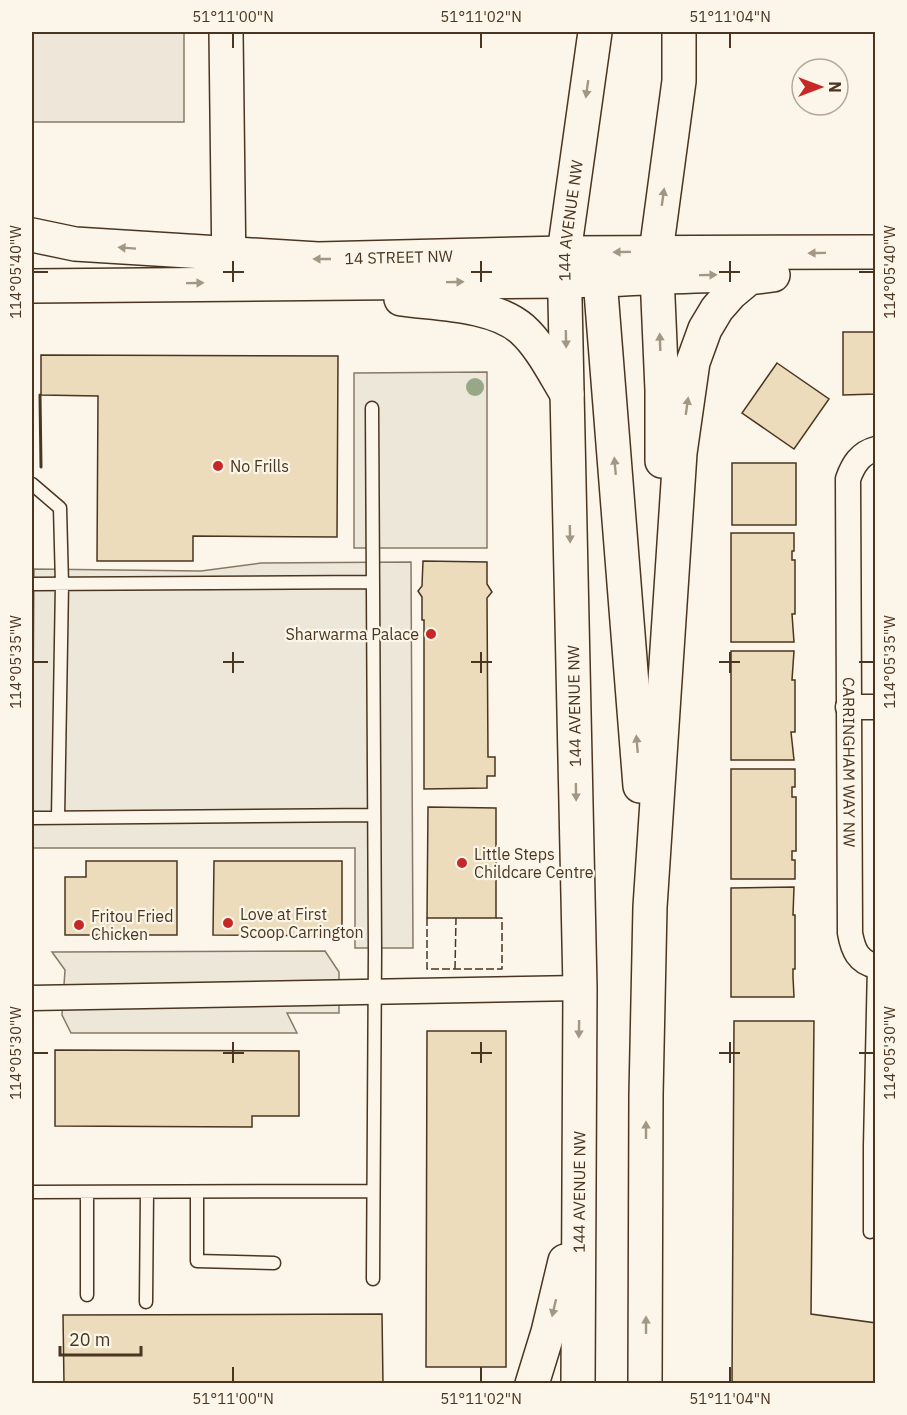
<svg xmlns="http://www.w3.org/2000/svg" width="907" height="1415" font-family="'IBM Plex Sans',sans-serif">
<rect width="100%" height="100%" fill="#fbf6e9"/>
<path fill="#ede6d9" stroke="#887966" stroke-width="1.5" d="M32,32H184V122H32Z"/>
<path fill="#ede7d9" stroke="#887966" stroke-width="1.5" d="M487,372V548H354V373Z
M411,562L413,948H355V848H32L34,569L201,571L261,563Z
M325,951L339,972V1013H287L297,1033H71L62,1015L65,970L52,952Z"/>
<path fill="#ecdcbc" stroke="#4a3520" stroke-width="1.5" d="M843,332H876V394L843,395Z
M41,355L338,356L337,537L193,536V561H97L98,396L41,395Z
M777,363L829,399L794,449L742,413Z
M732,463H796V525H732Z
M731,533H794V551H792V560H795V614H792L794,642H731Z
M423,561L487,562V584L492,592L487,598L488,757H495V776H487V788L424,789V620H422V597L418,591L422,586Z
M731,651H794L792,680H795V732H791L794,760H731Z
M731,769H795V787H792V797H796V851H792V860H795V879H731Z
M428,807L496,808V918H427Z
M86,861H177V935H65V877H86Z
M214,861H342V936L213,935Z
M794,887L793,915H795V969H793V977L794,997H731V888Z
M734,1021H814L811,1314L876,1323V1384H732Z
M427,1031H506V1367H426Z
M55,1050L299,1051V1116H252V1127L55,1126Z
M382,1314L383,1384H64L63,1315Z"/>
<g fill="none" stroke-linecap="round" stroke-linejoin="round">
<defs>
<path id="lane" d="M372,408L375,952L373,1279
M32,484L60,508L62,584L58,818
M32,584L373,582
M32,818L374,815
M874,966L870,1146L876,1150
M870,1146V1232
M32,1192L373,1191
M87,1192V1295
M197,1192V1261L274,1263
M146,1302L147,1192"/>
<g id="street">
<path id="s1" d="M876,449C860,453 853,465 848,479L850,933C853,950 858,962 876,966"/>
<path d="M848,707H876"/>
<path d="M32,998L580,988"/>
</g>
<g id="secondary">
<path d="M226,32L229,274"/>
<path id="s2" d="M32,235L75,244L318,259L564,253L876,252"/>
<path d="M585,263L600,279L640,786"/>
<path d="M32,286C208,283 385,283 562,281C618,280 674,276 730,275"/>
<path d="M401,299C438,304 493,304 522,329C541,346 554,373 567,394"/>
<path d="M662,461V390L656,252L679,81V32"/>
<path d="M532,1384L548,1332L565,1261"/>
<path id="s3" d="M578,1384L580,988L564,253L595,32"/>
<path d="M645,1384L646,1095L650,907L680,453L693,362L705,329L717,309L731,293L749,278L773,275"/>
</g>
</defs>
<use href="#lane" stroke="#4a3520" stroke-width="15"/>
<use href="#street" stroke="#4a3520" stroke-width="27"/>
<use href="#secondary" stroke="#4a3520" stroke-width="36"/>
<use href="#lane" stroke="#fbf6e9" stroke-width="12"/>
<use href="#street" stroke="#fbf6e9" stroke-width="24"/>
<use href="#secondary" stroke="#fbf6e9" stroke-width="33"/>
<path stroke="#4a3520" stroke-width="1.5" stroke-dasharray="8 3" stroke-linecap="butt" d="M427,918V969H502V918H496
M455,969L456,918"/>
<path stroke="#4a3520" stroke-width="3" d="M40,395L41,467"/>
</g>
<circle fill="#96a887" cx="475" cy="387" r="9"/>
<defs><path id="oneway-solid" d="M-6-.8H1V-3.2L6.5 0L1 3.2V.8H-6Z" transform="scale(1.5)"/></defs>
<g fill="#a29684">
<use href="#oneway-solid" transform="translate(587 89) rotate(98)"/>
<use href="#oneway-solid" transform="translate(663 197) rotate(-82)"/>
<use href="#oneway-solid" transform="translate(127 248) rotate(-176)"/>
<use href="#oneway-solid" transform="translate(622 252) rotate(179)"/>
<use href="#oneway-solid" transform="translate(817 253) rotate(179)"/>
<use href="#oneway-solid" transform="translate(322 259) rotate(180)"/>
<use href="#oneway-solid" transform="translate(708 275) rotate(-1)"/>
<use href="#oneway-solid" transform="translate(455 282) rotate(-1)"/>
<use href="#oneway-solid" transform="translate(195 283) rotate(-1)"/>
<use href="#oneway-solid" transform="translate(566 339) rotate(89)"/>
<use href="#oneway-solid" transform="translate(660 342) rotate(-92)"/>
<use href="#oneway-solid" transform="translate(687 406) rotate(-82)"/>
<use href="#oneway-solid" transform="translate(615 466) rotate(-95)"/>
<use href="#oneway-solid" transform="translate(570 534) rotate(89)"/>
<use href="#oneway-solid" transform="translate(637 744) rotate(-95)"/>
<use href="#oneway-solid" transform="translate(576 792) rotate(89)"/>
<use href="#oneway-solid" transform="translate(579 1029) rotate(91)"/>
<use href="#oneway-solid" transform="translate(646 1130) rotate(-90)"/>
<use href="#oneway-solid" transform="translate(554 1308) rotate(103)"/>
<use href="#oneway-solid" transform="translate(646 1325) rotate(-90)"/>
</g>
<path fill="none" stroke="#4a3520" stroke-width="2" d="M233,33V48M481,33V48M730,33V48M233,261V282M481,261V282M730,261V282M33,272H48M223,272H244M471,272H492M719,272H740M859,272H874M233,652V673M481,652V673M730,652V673M33,662H48M223,662H244M471,662H492M719,662H740M859,662H874M233,1042V1063M481,1042V1063M730,1042V1063M33,1053H48M223,1053H244M471,1053H492M719,1053H740M859,1053H874M233,1367V1382M481,1367V1382M730,1367V1382"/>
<g fill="#c62828" stroke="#fbf6e9" stroke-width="2">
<circle cx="218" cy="466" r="6"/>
<circle cx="431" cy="634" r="6"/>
<circle cx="462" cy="863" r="6"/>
<circle cx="228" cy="923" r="6"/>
<circle cx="79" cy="925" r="6"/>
</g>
<g text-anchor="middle" stroke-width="4.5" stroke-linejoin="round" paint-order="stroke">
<g font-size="16" fill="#4a3520" stroke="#fbf6e9">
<text dy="6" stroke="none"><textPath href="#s3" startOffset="1164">144 AVENUE NW</textPath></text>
<text dy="6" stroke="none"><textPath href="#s2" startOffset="368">14 STREET NW</textPath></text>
<text transform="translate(574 706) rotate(-91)" y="6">144 AVENUE NW</text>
<text dy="6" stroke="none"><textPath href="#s1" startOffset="326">CARRINGHAM WAY NW</textPath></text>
<text dy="6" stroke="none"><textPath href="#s3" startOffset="192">144 AVENUE NW</textPath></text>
</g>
<g font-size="16" fill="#4a3520" stroke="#fbf6e9" text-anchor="start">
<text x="230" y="472">No Frills</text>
<text x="419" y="640" text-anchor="end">Sharwarma Palace</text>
<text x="474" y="860">Little Steps<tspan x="474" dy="18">Childcare Centre</tspan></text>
<text x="240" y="920">Love at First<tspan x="240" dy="18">Scoop Carrington</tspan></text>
<text x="91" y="922">Fritou Fried<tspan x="91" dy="18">Chicken</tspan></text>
</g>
</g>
<rect width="907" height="1415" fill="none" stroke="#fbf6e9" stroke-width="66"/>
<g transform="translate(820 87) rotate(90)"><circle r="28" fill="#fbf6e9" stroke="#b4a999" stroke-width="1.5"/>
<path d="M0-4.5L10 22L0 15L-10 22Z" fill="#c62828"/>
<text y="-9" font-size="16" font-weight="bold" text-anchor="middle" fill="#4a3520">N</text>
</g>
<path d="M60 1346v9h81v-9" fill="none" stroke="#4a3520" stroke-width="3"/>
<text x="69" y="1346" font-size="18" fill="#4a3520" stroke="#fbf6e9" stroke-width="4.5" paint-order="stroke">20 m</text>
<rect x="33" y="33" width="841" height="1349" fill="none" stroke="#4a3520" stroke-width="2"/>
<g font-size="15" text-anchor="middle" fill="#4a3520">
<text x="233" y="22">51°11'00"N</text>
<text x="481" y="22">51°11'02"N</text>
<text x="730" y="22">51°11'04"N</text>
<text transform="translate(890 272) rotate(-90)" y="5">114°05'40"W</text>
<text transform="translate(16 272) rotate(-90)" y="5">114°05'40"W</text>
<text transform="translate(890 662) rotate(-90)" y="5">114°05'35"W</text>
<text transform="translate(16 662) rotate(-90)" y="5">114°05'35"W</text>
<text transform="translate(890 1053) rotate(-90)" y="5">114°05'30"W</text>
<text transform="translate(16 1053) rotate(-90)" y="5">114°05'30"W</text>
<text x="233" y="1404">51°11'00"N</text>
<text x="481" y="1404">51°11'02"N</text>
<text x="730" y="1404">51°11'04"N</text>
</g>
</svg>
